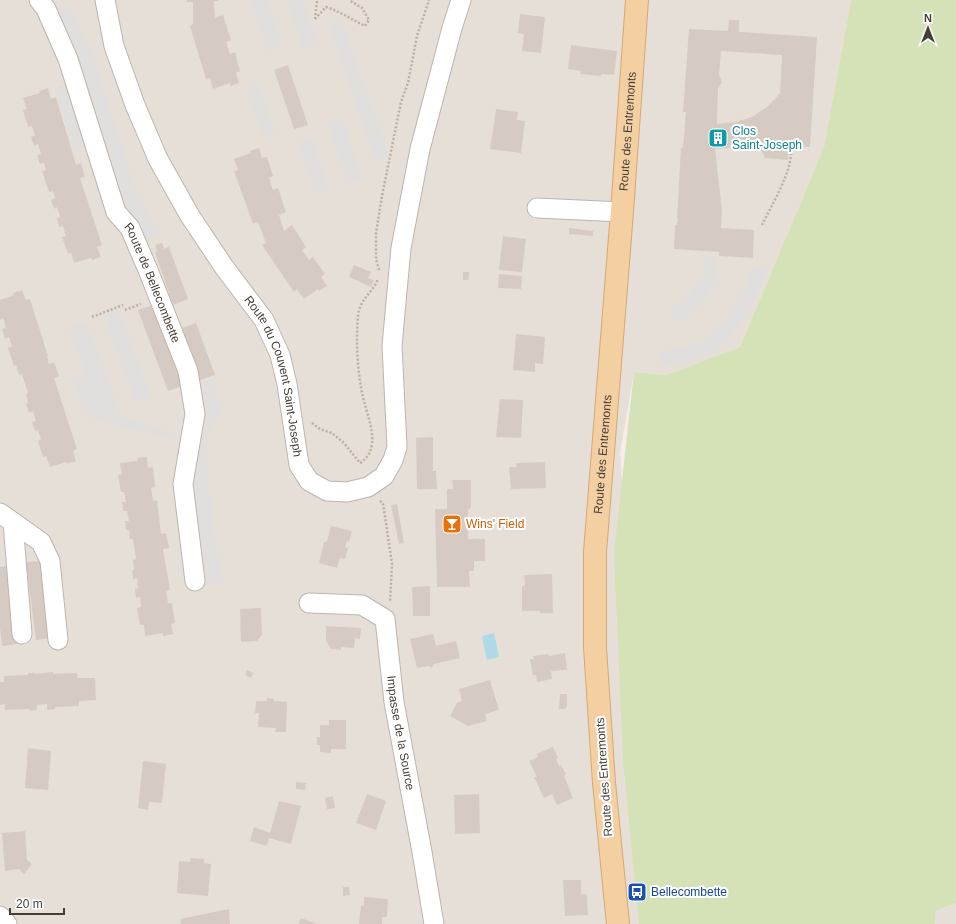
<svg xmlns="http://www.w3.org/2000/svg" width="956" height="924" font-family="Arial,sans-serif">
<rect width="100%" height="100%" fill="#f3eee9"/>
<path fill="#e6dfd8" d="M0,0H851L824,147L740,347L666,375L634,372L620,453L653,924H0Z
M956,903V924H935L936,911Z"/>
<path fill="#d5e2b7" d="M851,0H956V903L936,911L935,924H639L623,760L614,553L634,372L666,375L740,347L824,147Z"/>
<path fill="#e1dfdd" d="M253,0H267L283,47L268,52L251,1Z
M287,0H303L318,44L303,49Z
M66,4L92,52L137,195L160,231L148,239L125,209L53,12Z
M342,21L389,156L375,160L329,26Z
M68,83L89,146L75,151L54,88Z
M258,83L276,134L263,138L245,88Z
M342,118L362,178L348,183L328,124Z
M312,137L329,188L315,193L298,142Z
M703,255L714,256V274L718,278L699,308L682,320L675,321L672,318L670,306L678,305L686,299L704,274Z
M751,266L767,269L749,312L728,339L717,349L699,359L661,365L660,352L700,343L714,333L732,311L746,284Z
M118,309L150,397L135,402L104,315Z
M86,321L119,409L118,416L182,435L180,441L97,420L91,418L83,407L72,381L86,375L68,327Z
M213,379L221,418L212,419L206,459L215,539L223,584L204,586L191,482L200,383Z"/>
<path fill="#add9e8" d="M494,633L499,657L487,660L482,636Z"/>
<path fill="#d6cbc3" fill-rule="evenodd" d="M187,0H218V1H214L215,18L223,15L231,40L226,42L230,54L235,52L240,71L236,73L239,83L230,86V83L213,89L210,78L206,79L190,26L193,24V2H187Z
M520,14L545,17L541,53L522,51L524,34L518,33Z
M729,20H739V32L817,37L810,147L789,146L788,160L765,158L757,142L732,148L715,149L722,211L721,228L754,230L753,258L719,256V252L674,249L675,225H677L678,219H677L681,148H683L686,112H683L689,29L728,31ZM721,51L782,55L780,93L775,99L767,107L752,117L735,122L717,124L718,89L722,82L719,75Z
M571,45L617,51L614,75L601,74V76L580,74L581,71L568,69Z
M288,65L308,125L294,129L274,70Z
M48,88L51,99L56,97L76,165L81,163L85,177L80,178L102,245L97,247L101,257L92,260L91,258L74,263L71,252L68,254L62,237L66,236L63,226L59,227L57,218L60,217L57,207L54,209L51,200L55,198L53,191L49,192L42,171L46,170L44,163L40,164L37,155L41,154L38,144L34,146L31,137L35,136L32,126L28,127L23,110L27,109L23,98L40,93L39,91Z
M496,109L518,112L517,120L525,121L521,153L490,149Z
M259,148L262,158L267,157L273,176L269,178L273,190L278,188L286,212L279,215L284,231L292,225L306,247L302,250L309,260L313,257L325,274L321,277L327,286L319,291L318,289L304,299L297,289L294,292L262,245L266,243L258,222L253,224L234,171L238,170L234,159L251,153L250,151Z
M569,228L593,231V236L569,234Z
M503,236L526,239L522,272L499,270Z
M162,243L164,249L169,247L188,299L173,305L155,252L157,251L155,245Z
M354,265L371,272L368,278L374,280L371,287L349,277Z
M463,272H469L468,280H463Z
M499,274L522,276L521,289L498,288Z
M22,290L26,300L30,299L48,356H47L49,364L54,362L59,376L54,378L77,449L73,451L76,461L67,464L66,462L50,467L46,456L43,457L38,441L41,439L38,430L35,431L32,422L36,421L33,411L29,413L26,404L28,403L26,394L28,393L22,374L19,375L16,365L14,366L8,348L12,346L9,337L5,339L2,329L6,328L3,318L0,320V300L14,295L13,293Z
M153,305L182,386L168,391L138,310Z
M196,323L215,375L200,380L182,328Z
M516,334L545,337L543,364L535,363V372L513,370Z
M500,399L523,400L521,438L496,437Z
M433,437V471H436L437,489H417L416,438Z
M147,457L148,468L153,467L155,487L151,488L153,501L157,500L161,534L166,533L169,548L163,549L170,590L166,591L168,603H172L175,623L171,624L173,634L163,636V633L145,636L144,625H140L137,608L141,607L140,597L136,598L135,589L138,588L137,578L133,579L132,570L134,569L133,560L136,559L133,539H130L129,530H126L125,521H129L127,511H123L122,502H126L124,492H121L118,475L122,474L120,463L138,461L137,458Z
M545,462L546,488L511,489L509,467H517L516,463Z
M452,480H471V507H470V509H468V539H485V561H474V571H469L470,587H437L435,509H447V489H453Z
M397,504L404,543L399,544L391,505Z
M331,526L352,531L349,542L347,541L345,547L348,548L345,559L340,558L337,568L319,563L324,542H327Z
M41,561L51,638L36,640L26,562Z
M7,566L17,644L2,646L0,628V567Z
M552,574L553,613H540V611H522V586H525L524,575Z
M430,586V616H413L412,587Z
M261,608L262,635L257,641L241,642L240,609Z
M326,626L361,628L360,639L355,638L354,648L341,647V650L331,649L326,641Z
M433,634L436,646L456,641L460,658L434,664L432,668L429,666L417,668L410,639Z
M565,653L567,670L551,671L552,679L537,682L536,675H533L530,659H534L533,656L548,654L549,656Z
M247,670L253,673L251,678L245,675Z
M53,672V674L77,673L78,678H95L96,700L79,701V706L55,707V709L47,710V704L37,705V710L30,711L29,709L5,710V704L0,705V682H4V676L28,675V673H35V674Z
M490,680L499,710L485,714L487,721L468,726L450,716L457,703L462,701L459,689Z
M560,694H567V707L564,709H559Z
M267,698L274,699V701L287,702L286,732H275L276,728L258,727L259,713H255L256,701H267Z
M329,720H346V749H331V753L320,752V745H317V737H320V725H329Z
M553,747L558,758L556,759L559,766L561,765L566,774L564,776L573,798L557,805L552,794L544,798L534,777H537L529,761L538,757L537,754Z
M28,748L51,751L48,790L25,788Z
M143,761L166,764L162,803L149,802L148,810L138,808Z
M296,782L306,783L305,790L296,789Z
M367,794L386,801L376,830L356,823Z
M479,794L480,833L455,834L454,795Z
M333,796L335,808L327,809L325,798Z
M279,801L301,806L291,844L269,838L267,846L250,841L254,827L270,833Z
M25,831L27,860L32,864L24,874L19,869L5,871L2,833Z
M190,858L204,859V863L211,864L208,896L177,893L179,861L190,862Z
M563,880H581V894H587L588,915L565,916Z
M343,887H349L350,895L343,896Z
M639,887L640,897H636L635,888Z
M364,897L388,899L387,917H382V924H359L361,906H364Z
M229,909L230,924H181L180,919Z
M301,918L317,924H298Z"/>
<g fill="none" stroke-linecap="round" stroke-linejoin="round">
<defs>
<g id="minor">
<path id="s1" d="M39,0L46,9L68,59L116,212L130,228L148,270L188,371L195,414L183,484L195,581"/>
<path id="s2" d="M105,0L114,46L135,105L158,159L190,216L224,267L264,320L280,355L287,384L299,465L309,481L327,491L347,492L368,487L384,476L393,460L397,447L392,346L401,248L420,149L452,28L461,0"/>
<path d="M537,208L622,212"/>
<path d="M0,513L41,542L50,561L58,640"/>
<path d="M13,522L22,634"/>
<path id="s3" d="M309,603L362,605L385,619L394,702L422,852L434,924"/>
<path d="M0,916L7,924"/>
</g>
<g id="major">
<path id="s4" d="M618,924L604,783L595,647V552L622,212L637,0"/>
</g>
</defs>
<use href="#minor" stroke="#bdb4ad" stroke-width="21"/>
<use href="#major" stroke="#d6a874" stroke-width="24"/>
<path stroke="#bdaea0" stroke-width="2.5" stroke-dasharray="2 2" stroke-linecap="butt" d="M315,19L326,7C341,12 351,19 365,26L369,20L362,8L349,0
M315,19L317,0
M762,225C771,206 792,172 791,151
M379,270L376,259V233L382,196L401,102L408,83L417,36L429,0
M125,310L141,304
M92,317L123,305
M312,423L320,429L332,433L344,443L360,463C367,458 371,453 372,444C374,426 363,404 361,387C357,364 356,339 358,316C360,298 372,294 378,279
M380,501L383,503L392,564L390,602"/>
<use href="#minor" stroke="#fff" stroke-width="19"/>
<use href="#major" stroke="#f3cfa2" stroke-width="22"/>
</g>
<defs>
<symbol id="building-square" viewBox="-11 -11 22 22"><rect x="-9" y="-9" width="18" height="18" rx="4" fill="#0f9aa8" stroke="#fff"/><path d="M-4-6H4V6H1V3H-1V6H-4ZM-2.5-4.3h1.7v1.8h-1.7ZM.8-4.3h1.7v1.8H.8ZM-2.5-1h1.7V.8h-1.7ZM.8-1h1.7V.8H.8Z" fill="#fff"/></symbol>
<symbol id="bar-square" viewBox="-11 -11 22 22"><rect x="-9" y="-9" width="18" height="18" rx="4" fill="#e8710a" stroke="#fff"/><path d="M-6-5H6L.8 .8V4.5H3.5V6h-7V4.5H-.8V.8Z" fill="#fff"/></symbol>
<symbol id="bus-square" viewBox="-11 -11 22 22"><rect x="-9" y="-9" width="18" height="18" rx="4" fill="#1a4fb4" stroke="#fff"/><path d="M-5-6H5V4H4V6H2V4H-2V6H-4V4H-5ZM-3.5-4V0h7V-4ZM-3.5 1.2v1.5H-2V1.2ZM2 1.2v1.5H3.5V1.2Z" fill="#fff"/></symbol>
</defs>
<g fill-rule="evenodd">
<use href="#building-square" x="707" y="127" width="22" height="22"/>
<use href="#bar-square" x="441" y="513" width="22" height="22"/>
<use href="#bus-square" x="626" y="881" width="22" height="22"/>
</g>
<g text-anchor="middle" stroke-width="4" stroke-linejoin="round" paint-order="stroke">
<g font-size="12" fill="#453e38" stroke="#fff">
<text dy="4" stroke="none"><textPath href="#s4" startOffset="795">Route des Entremonts</textPath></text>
<text dy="4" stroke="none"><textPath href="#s1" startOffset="307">Route de Bellecombette</textPath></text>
<text dy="4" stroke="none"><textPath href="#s2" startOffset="418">Route du Couvent Saint-Joseph</textPath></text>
<text dy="4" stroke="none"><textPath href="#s4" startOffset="471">Route des Entremonts</textPath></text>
<text dy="4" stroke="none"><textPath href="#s3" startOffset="195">Impasse de la Source</textPath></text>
<text transform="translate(604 777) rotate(-94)" y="4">Route des Entremonts</text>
</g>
<g font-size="12" fill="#0d838f" stroke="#fff" text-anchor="start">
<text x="732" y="135">Clos<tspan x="732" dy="14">Saint-Joseph</tspan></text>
</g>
<g font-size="12" fill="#c56008" stroke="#fff" text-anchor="start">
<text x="466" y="528">Wins' Field</text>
</g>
<g font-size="12" fill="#164399" stroke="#fff" text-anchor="start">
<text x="651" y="896">Bellecombette</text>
</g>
</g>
<g transform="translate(928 28)" stroke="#ffffff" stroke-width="3" paint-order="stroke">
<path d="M0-3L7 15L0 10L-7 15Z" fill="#453e38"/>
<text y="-6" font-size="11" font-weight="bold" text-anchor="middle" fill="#453e38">N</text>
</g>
<path d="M10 908v6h54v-6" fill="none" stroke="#453e38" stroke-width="2"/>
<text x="16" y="908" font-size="12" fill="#453e38" stroke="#ffffff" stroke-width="3" paint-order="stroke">20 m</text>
</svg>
